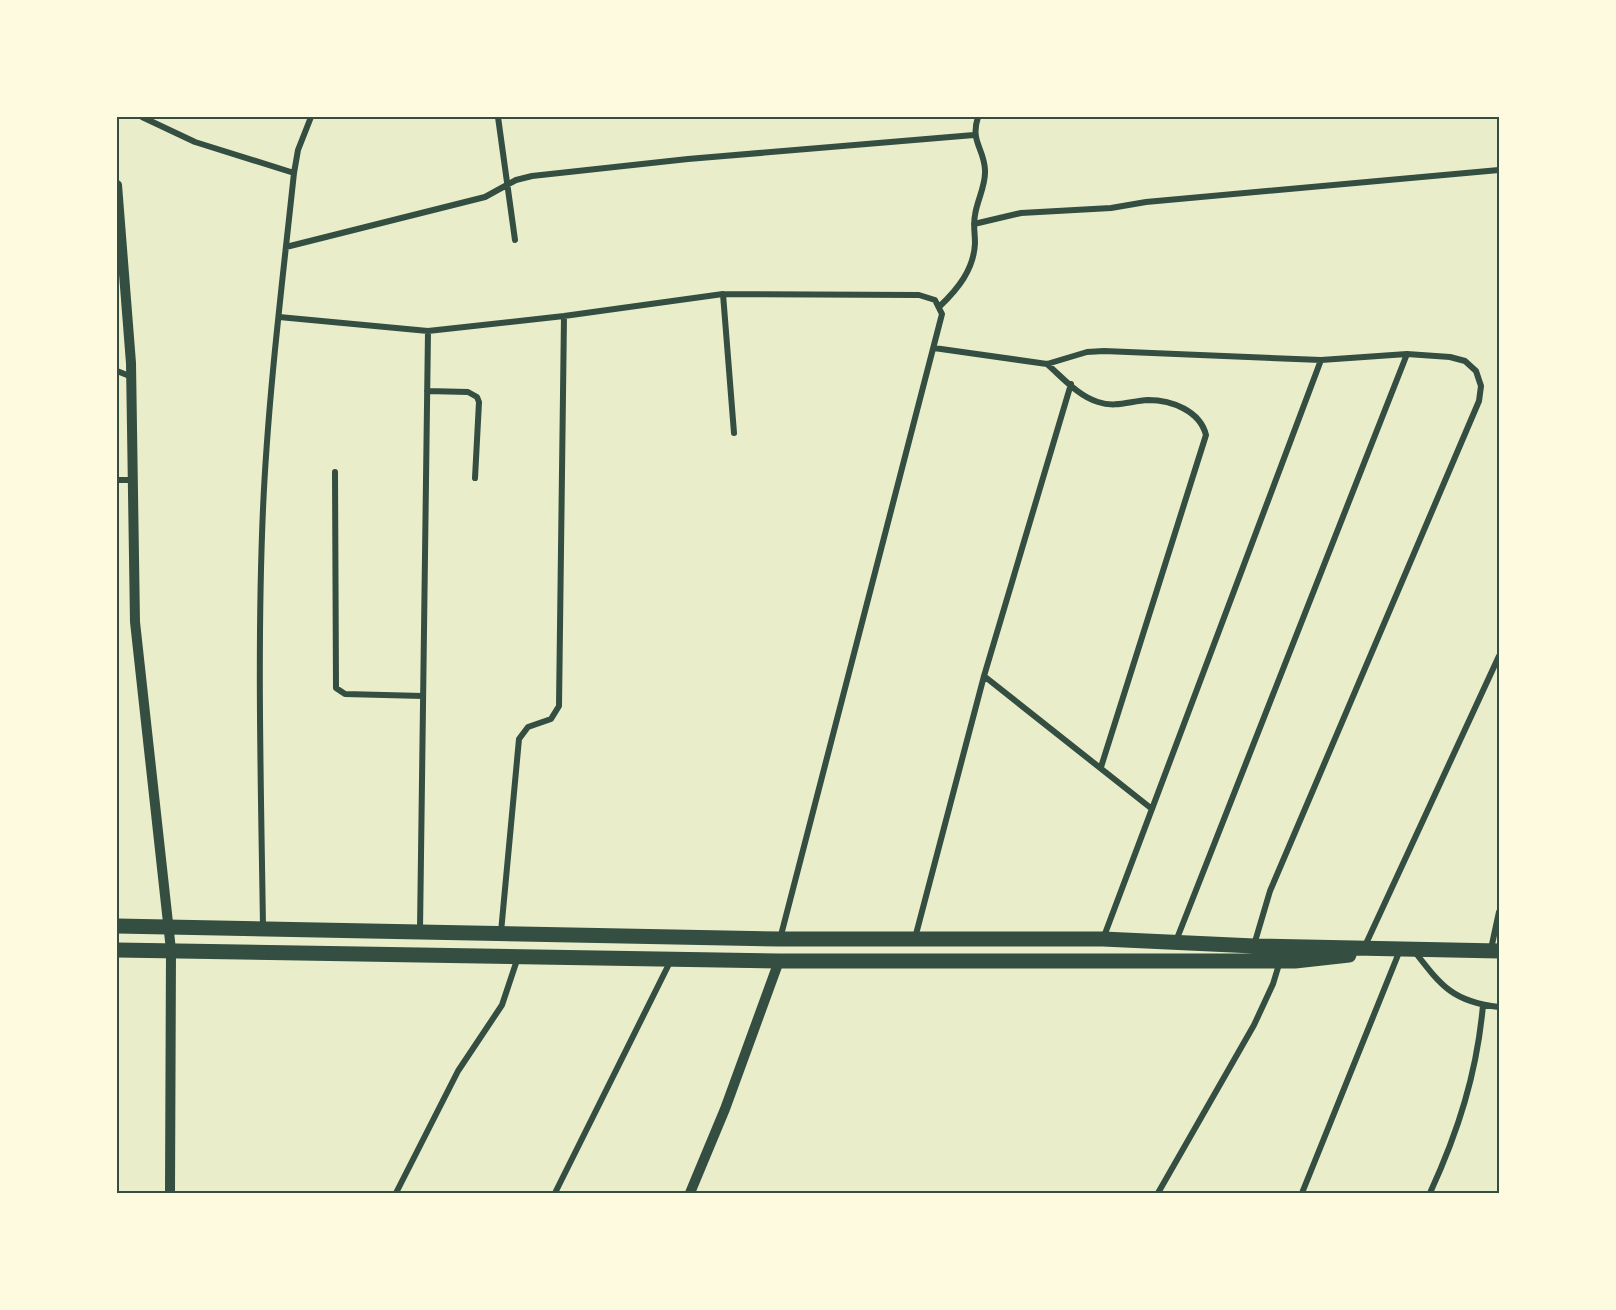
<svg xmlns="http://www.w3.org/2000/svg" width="1616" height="1310" font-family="'DejaVu Sans',sans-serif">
<rect width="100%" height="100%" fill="#e9edc9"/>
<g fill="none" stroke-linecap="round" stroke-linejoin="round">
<path stroke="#344e41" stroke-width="6" d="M142,117L195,142L294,173
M498,117L515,240
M974,224L1021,213L1111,208L1146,202L1499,170
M286,247L485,197L516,180L532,176L688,159L974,135
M723,294L734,433
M940,306C958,289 974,269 975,243C975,234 973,225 975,215C977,200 986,186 985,170C984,148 970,142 978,117
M279,317L428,331L564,316L723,294L919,295L935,300L942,314L780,939
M934,348L1047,364L1087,352L1104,351L1321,360L1407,354L1450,357L1465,361L1476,371L1481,386L1479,401L1270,891L1254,945
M1047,364C1062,377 1078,396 1098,402C1116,408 1130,401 1148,400C1172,400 1200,411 1206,435L1101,767
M117,371L132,377
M427,391L468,392L477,397L479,402L475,478
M335,472L336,688L345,694L423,696
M117,480H133
M984,676L1152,809
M263,927C261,788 257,648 263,509C268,397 282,285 294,173L298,150L311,117
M420,930L428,331
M501,932L519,739L528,727L551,719L559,706L564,316
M915,938L984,676L1071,384
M1103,939L1321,360
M1176,941L1407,354
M1364,948L1499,656
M1491,949L1499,912
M1415,952C1442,987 1454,1002 1499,1007
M396,1193L458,1071L502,1005L518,957
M555,1193L671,960
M1158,1193L1254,1025L1273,984L1280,961
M1302,1193L1400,950
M1430,1193C1458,1132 1477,1073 1483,1005"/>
<path stroke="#344e41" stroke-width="10" d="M117,185L131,363L135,622L171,950L170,1193
M690,1193L725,1109L779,961"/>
<path stroke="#344e41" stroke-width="15" d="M117,926L780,939H1103L1254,946L1499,951
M117,950L779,961H1295L1349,955"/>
</g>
<rect width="1616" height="1310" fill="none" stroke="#fefae0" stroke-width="237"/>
<rect x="118" y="118" width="1380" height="1074" fill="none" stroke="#344e41" stroke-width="2"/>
</svg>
